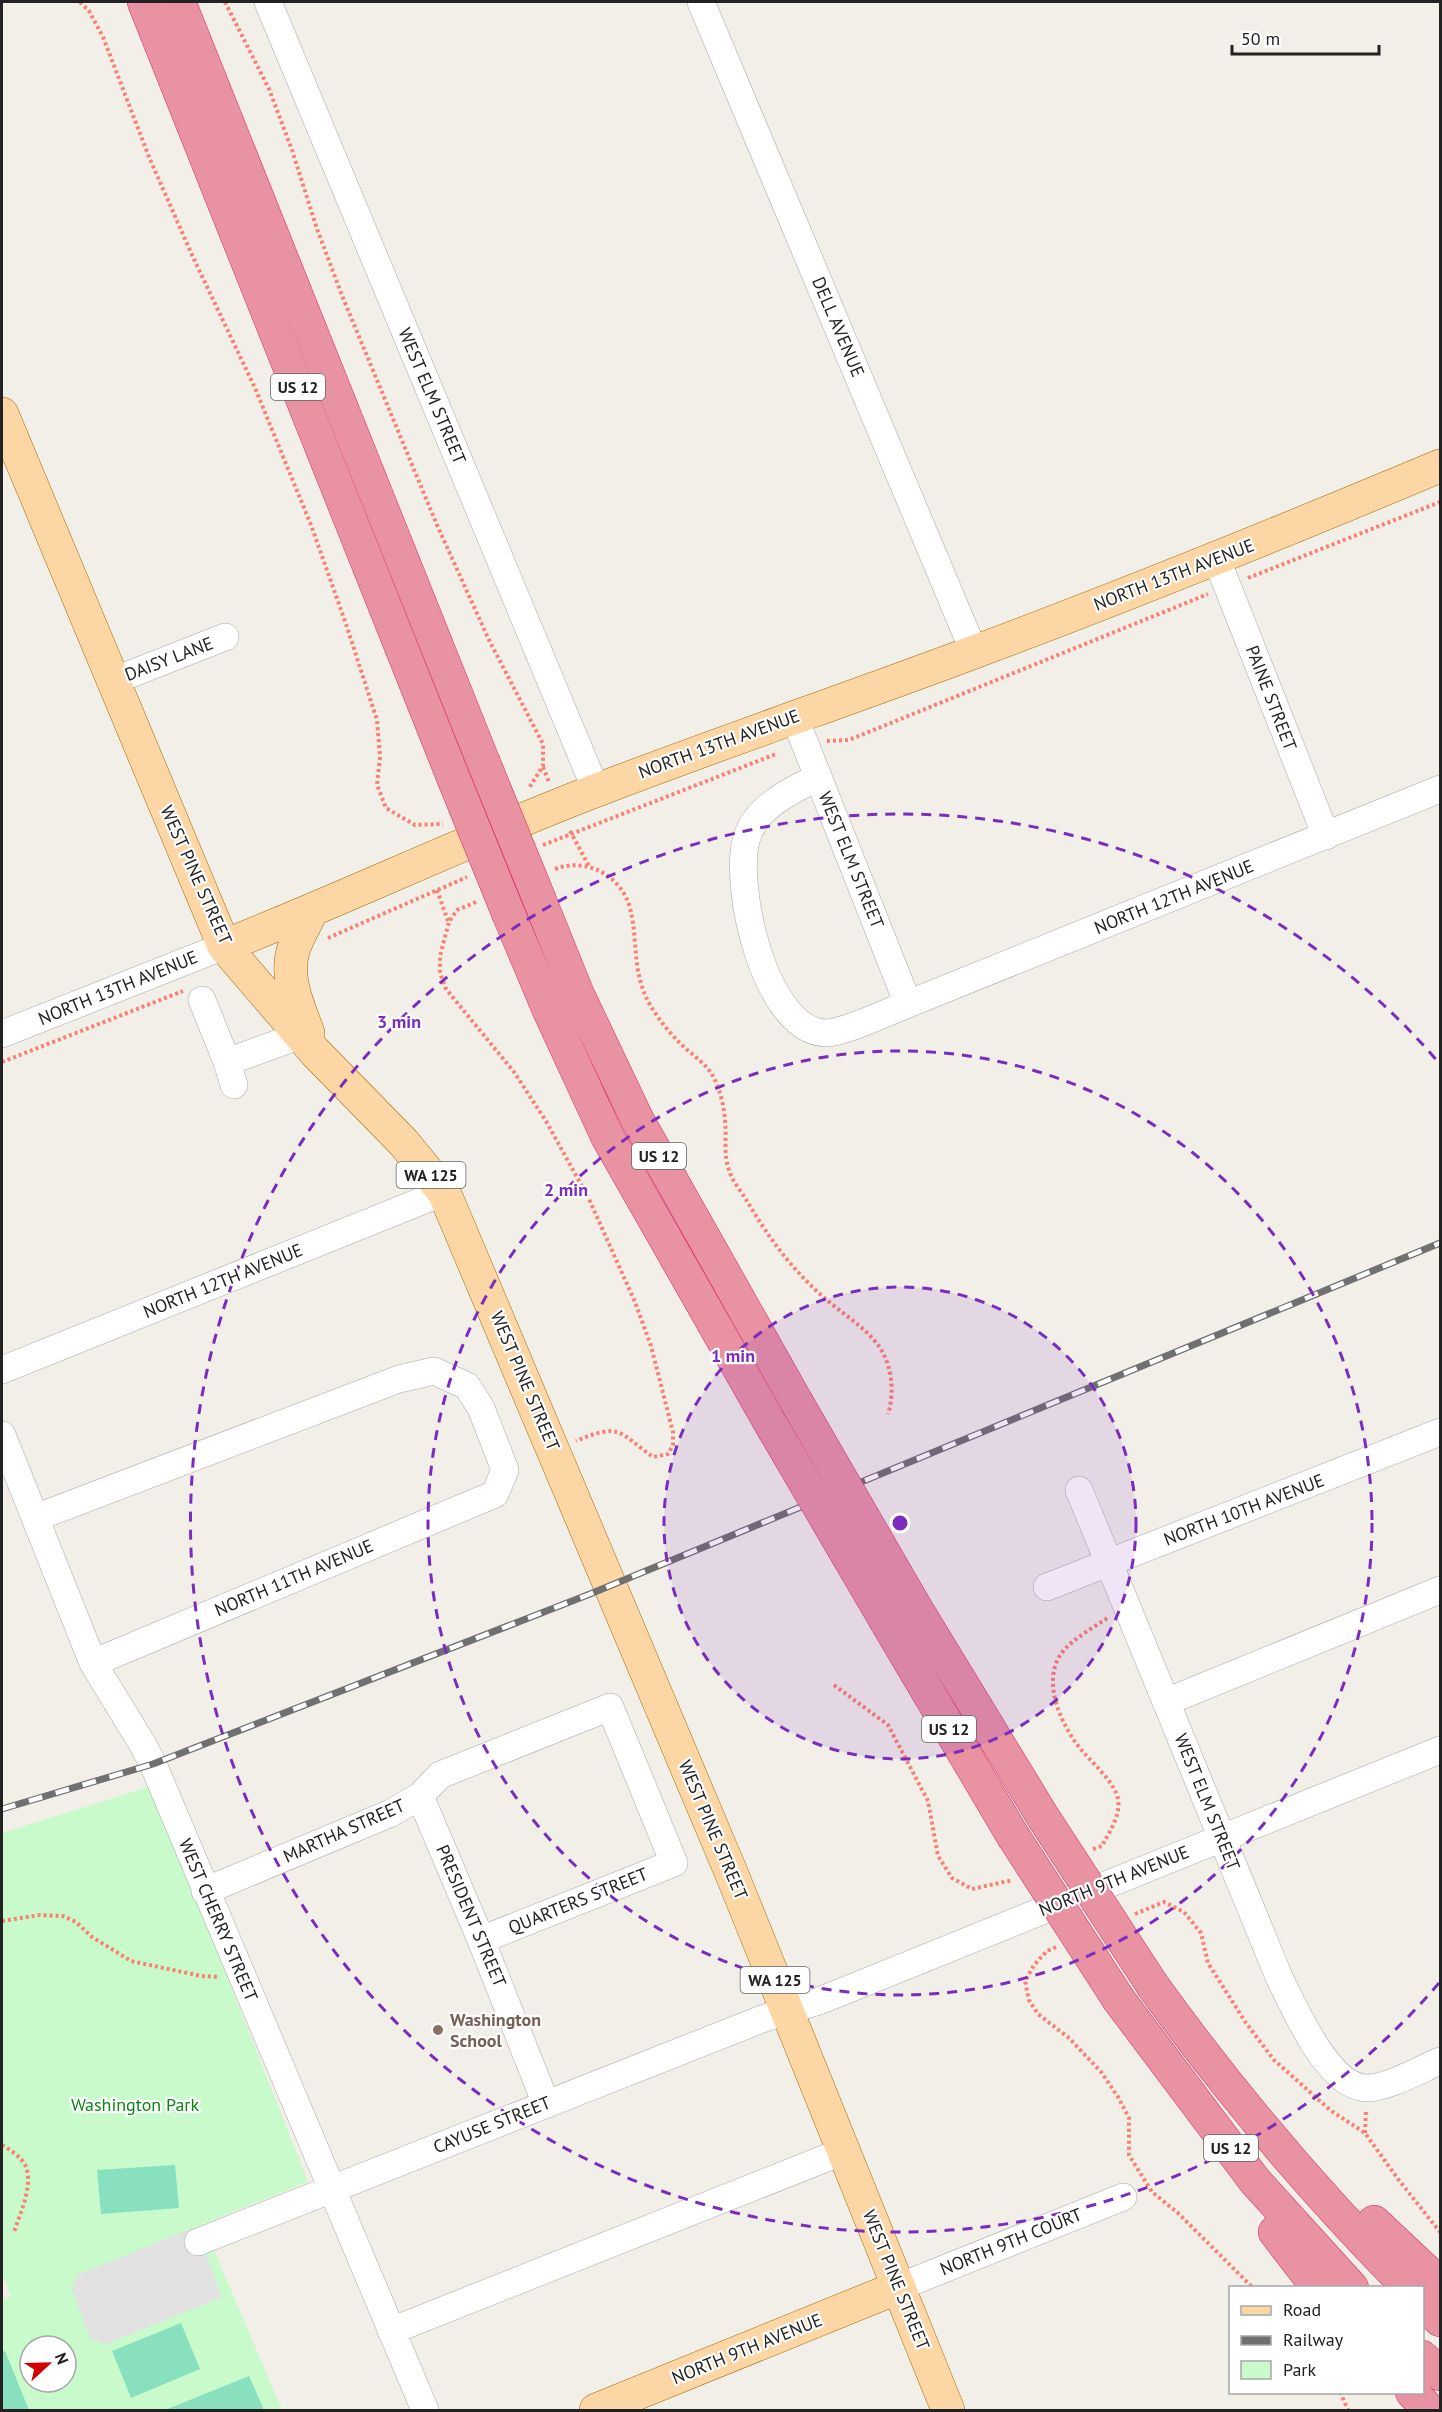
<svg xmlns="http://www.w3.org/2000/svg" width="1442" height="2412" font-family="'PT Sans',sans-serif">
<rect width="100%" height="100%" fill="#f2efe9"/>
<path fill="#c8facc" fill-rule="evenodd" d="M152,1786L308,2182L203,2224L282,2410H2V2300L11,2296L2,2274V1833ZM30,2346H66V2382H30Z"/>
<path fill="#88e0be" d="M175,2165L179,2208L101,2214L97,2170Z
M181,2323L200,2369L131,2398L112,2351Z
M5,2351L29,2410H2V2352Z
M249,2376L264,2410H165Z"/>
<path fill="#e2e2e2" d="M195,2227L222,2297L106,2344L90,2338L72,2289L77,2275Z"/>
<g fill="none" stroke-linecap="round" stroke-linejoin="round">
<defs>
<path id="minor" d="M268,2L596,790
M701,2L974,652
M1217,560L1326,836
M113,681L225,637
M794,716L908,1004
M818,777C791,791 757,806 747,837C732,884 765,1032 826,1033C844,1033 889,1011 908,1004L1440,789
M202,1000L227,1062
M2,1034L224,946
M234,1085L227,1062L301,1035
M2,1370L444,1192
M2,1435L93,1663L143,1745L153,1764L425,2410
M1079,1490L1279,1977C1294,2007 1328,2088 1367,2088C1388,2088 1421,2069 1440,2061
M35,1518L399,1379L434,1371L467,1386L481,1408L505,1470L495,1494L93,1663
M1047,1587L1440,1432
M1166,1702L1440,1590
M420,1796L481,1940L546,2104
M205,1891L391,1813L420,1796L440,1775L610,1707L674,1863L481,1940
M198,2242L762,2019L819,2001L1440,1750
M899,2287L1123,2197
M391,2331L844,2151"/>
<path id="major" d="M2,414L224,946L315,1052L404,1143L444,1192L733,1877L948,2410
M224,946C351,896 473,837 600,789C725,741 852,698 977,651C1133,593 1287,530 1440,466
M308,1033C299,1008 285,979 293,951C297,937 306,924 311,912
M596,2410L899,2287"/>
<path id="highway" d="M144,2L451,772
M179,2L483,761
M540,901L578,995L637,1119L796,1401
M509,915L548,1008L607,1136L773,1428
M914,1605L1043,1817
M886,1621L1013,1836
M1153,1986C1230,2093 1316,2194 1409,2288
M1119,2000L1255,2181L1352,2288
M1374,2222L1440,2284
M1275,2232L1318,2288
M1422,2301L1440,2320
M1422,2357L1440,2374
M1412,2392L1429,2410"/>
</defs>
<use href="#minor" stroke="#a9a9a9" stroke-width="28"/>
<use href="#major" stroke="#a06b00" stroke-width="34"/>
<use href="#highway" stroke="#dc2a67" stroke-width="34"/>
<path stroke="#fa8072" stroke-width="4" stroke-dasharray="3 3" stroke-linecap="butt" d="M80,2L89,11L103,37L149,157L192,255L255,388L311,525L346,624L377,720L380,757L377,785L386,808L415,825L443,824
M225,2L269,89L292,150L317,229L343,298L437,525L489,640L543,744V766L529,788
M1248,578L1440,502
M827,741L849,740L1208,594
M543,767L549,782
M570,831L589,866
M543,845L776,754
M555,869C586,857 621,875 630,908C638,938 632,966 646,997C653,1012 666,1029 678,1041C689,1053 705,1062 713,1076C720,1089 724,1106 725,1120C727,1136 723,1154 729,1170C732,1181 741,1191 747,1201C767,1235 790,1267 820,1294C838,1311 863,1325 878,1345C892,1364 895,1392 888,1414
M437,890L448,921
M476,902L457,910L449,922L440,956V973L446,989L514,1072L546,1121L589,1199L635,1302L651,1346L673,1432V1445L668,1454L653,1457C618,1432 621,1422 576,1441
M328,938L467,877
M2,1062L183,991
M834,1685L888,1725L928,1801L938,1856L952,1878L972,1889L1013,1880
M1093,1849L1102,1846C1109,1832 1121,1816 1118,1799C1116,1785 1095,1765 1085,1754C1063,1730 1038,1680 1064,1650C1076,1637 1094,1627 1109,1617
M1135,1914L1164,1902L1184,1912L1201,1933L1208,1963L1246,2023L1274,2060L1330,2110L1365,2133L1398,2179L1440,2232
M2,1921L40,1915L63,1916L76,1922L92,1937L131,1961L201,1976L220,1977
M1056,1947L1047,1951L1034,1965L1025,1981L1029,2000L1038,2014L1069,2038L1102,2073L1118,2097L1129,2118V2155L1152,2192L1178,2213L1253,2288
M1365,2133L1366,2110
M2,2145C10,2150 22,2157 26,2167C33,2186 20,2214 14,2232
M1340,2392L1348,2410"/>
<use href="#minor" stroke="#fff" stroke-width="27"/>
<use href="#major" stroke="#fcd6a4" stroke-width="33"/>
<use href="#highway" stroke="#e892a2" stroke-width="33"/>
<defs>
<path id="rail" d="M2,1809L153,1764L590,1594L1440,1243"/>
</defs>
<use href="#rail" stroke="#707070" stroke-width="7"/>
<use href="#rail" stroke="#fff" stroke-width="4.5" stroke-dasharray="14" stroke-linecap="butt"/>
<defs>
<path id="highway-bridge" d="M483,761L540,901
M451,772L509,915
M796,1401L914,1605
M773,1428L886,1621
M1043,1817L1153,1986
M1013,1836L1119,2000"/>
</defs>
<use href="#highway-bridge" stroke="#dc2a67" stroke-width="34" stroke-linecap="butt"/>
<use href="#highway-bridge" stroke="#e892a2" stroke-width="33"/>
</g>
<circle cx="900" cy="1523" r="236" fill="#7b2cbf" fill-opacity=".12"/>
<g fill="none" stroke="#7b2cbf" stroke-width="3" stroke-dasharray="10 8">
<circle cx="900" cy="1523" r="236"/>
<circle cx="900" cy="1523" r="472"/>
<path d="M1439 1983A709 709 0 1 1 1439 1063"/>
</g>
<circle fill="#8d6e63" stroke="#fff" stroke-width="2" cx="438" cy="2030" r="6"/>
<g text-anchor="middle" stroke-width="4.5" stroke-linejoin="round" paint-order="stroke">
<g fill="#fff" stroke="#646464" stroke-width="1.5">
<rect x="271" y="374" width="54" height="26" rx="4.5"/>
<rect x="632" y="1143" width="54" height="26" rx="4.5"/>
<rect x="396.5" y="1162" width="69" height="26" rx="4.5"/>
<rect x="922" y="1716" width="54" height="26" rx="4.5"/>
<rect x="740.5" y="1967" width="69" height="26" rx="4.5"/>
<rect x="1204" y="2135" width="54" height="26" rx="4.5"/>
</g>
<g font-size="16" font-weight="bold" fill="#222">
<text x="298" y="393">US 12</text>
<text x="659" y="1162">US 12</text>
<text x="431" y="1181">WA 125</text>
<text x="949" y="1735">US 12</text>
<text x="775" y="1986">WA 125</text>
<text x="1231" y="2154">US 12</text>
</g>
<g font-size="18" fill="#222" stroke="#fff">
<text transform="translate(838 327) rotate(67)" y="6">DELL AVENUE</text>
<text transform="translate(432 396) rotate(67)" y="6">WEST ELM STREET</text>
<text transform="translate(1174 575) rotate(-21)" y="6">NORTH 13TH AVENUE</text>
<text transform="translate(169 659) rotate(-21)" y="6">DAISY LANE</text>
<text transform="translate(1271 698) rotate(69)" y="6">PAINE STREET</text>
<text transform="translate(719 744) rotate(-20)" y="6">NORTH 13TH AVENUE</text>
<text transform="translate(851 860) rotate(68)" y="6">WEST ELM STREET</text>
<text transform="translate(196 875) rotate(66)" y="6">WEST PINE STREET</text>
<text transform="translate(1174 897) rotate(-22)" y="6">NORTH 12TH AVENUE</text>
<text transform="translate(118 988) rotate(-22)" y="6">NORTH 13TH AVENUE</text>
<text transform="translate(223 1281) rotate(-22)" y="6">NORTH 12TH AVENUE</text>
<text transform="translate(525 1381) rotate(67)" y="6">WEST PINE STREET</text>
<text transform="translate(1244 1510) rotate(-21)" y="6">NORTH 10TH AVENUE</text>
<text transform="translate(294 1578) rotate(-23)" y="6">NORTH 11TH AVENUE</text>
<text transform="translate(1207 1802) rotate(68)" y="6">WEST ELM STREET</text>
<text transform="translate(713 1830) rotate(67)" y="6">WEST PINE STREET</text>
<text transform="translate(344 1831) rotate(-24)" y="6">MARTHA STREET</text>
<text transform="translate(1114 1881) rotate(-22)" y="6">NORTH 9TH AVENUE</text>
<text transform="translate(578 1901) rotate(-22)" y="6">QUARTERS STREET</text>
<text transform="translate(471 1916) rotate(67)" y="6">PRESIDENT STREET</text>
<text transform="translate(218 1920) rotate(67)" y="6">WEST CHERRY STREET</text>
<text transform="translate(492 2125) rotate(-22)" y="6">CAYUSE STREET</text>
<text transform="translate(1011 2242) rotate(-22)" y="6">NORTH 9TH COURT</text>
<text transform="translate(896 2280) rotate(68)" y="6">WEST PINE STREET</text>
<text transform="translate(747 2349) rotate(-22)" y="6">NORTH 9TH AVENUE</text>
</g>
<g font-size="18" font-weight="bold" fill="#785e54" stroke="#fff" text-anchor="start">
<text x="450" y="2026">Washington<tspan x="450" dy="21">School</tspan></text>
</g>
<g font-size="18" fill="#0c8416" stroke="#fff">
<text x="135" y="2111">Washington Park</text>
</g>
</g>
<circle cx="900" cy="1523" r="9" fill="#7b2cbf" stroke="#fff" stroke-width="3"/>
<g font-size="18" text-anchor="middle" font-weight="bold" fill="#7b2cbf" stroke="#fff" stroke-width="4.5" stroke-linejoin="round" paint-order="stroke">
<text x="399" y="1028">3 min</text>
<text x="566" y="1196">2 min</text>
<text x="733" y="1362">1 min</text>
</g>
<rect width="1442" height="2412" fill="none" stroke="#222222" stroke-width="6"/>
<rect x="1229" y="2286" width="195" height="108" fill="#ffffff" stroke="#a7a7a7" stroke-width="1.5"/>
<rect x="1241" y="2306" width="30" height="9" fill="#fcd6a4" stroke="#a7a7a7" stroke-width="1.5"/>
<text x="1283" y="2316" font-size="18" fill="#222222">Road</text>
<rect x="1241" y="2336" width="30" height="9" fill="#707070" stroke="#a7a7a7" stroke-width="1.5"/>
<text x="1283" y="2346" font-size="18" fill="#222222">Railway</text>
<rect x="1241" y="2361" width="30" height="18" fill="#c8facc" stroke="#a7a7a7" stroke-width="1.5"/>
<text x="1283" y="2376" font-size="18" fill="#222222">Park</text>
<g transform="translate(48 2364) rotate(68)"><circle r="28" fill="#ffffff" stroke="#a7a7a7" stroke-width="1.5"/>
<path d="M0-4.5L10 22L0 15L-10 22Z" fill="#d40000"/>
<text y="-9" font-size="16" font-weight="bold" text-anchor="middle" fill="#222222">N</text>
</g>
<path d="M1232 45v9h147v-9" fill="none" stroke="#222222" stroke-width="3"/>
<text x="1241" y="45" font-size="18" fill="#222222" stroke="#ffffff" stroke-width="4.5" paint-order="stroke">50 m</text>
</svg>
